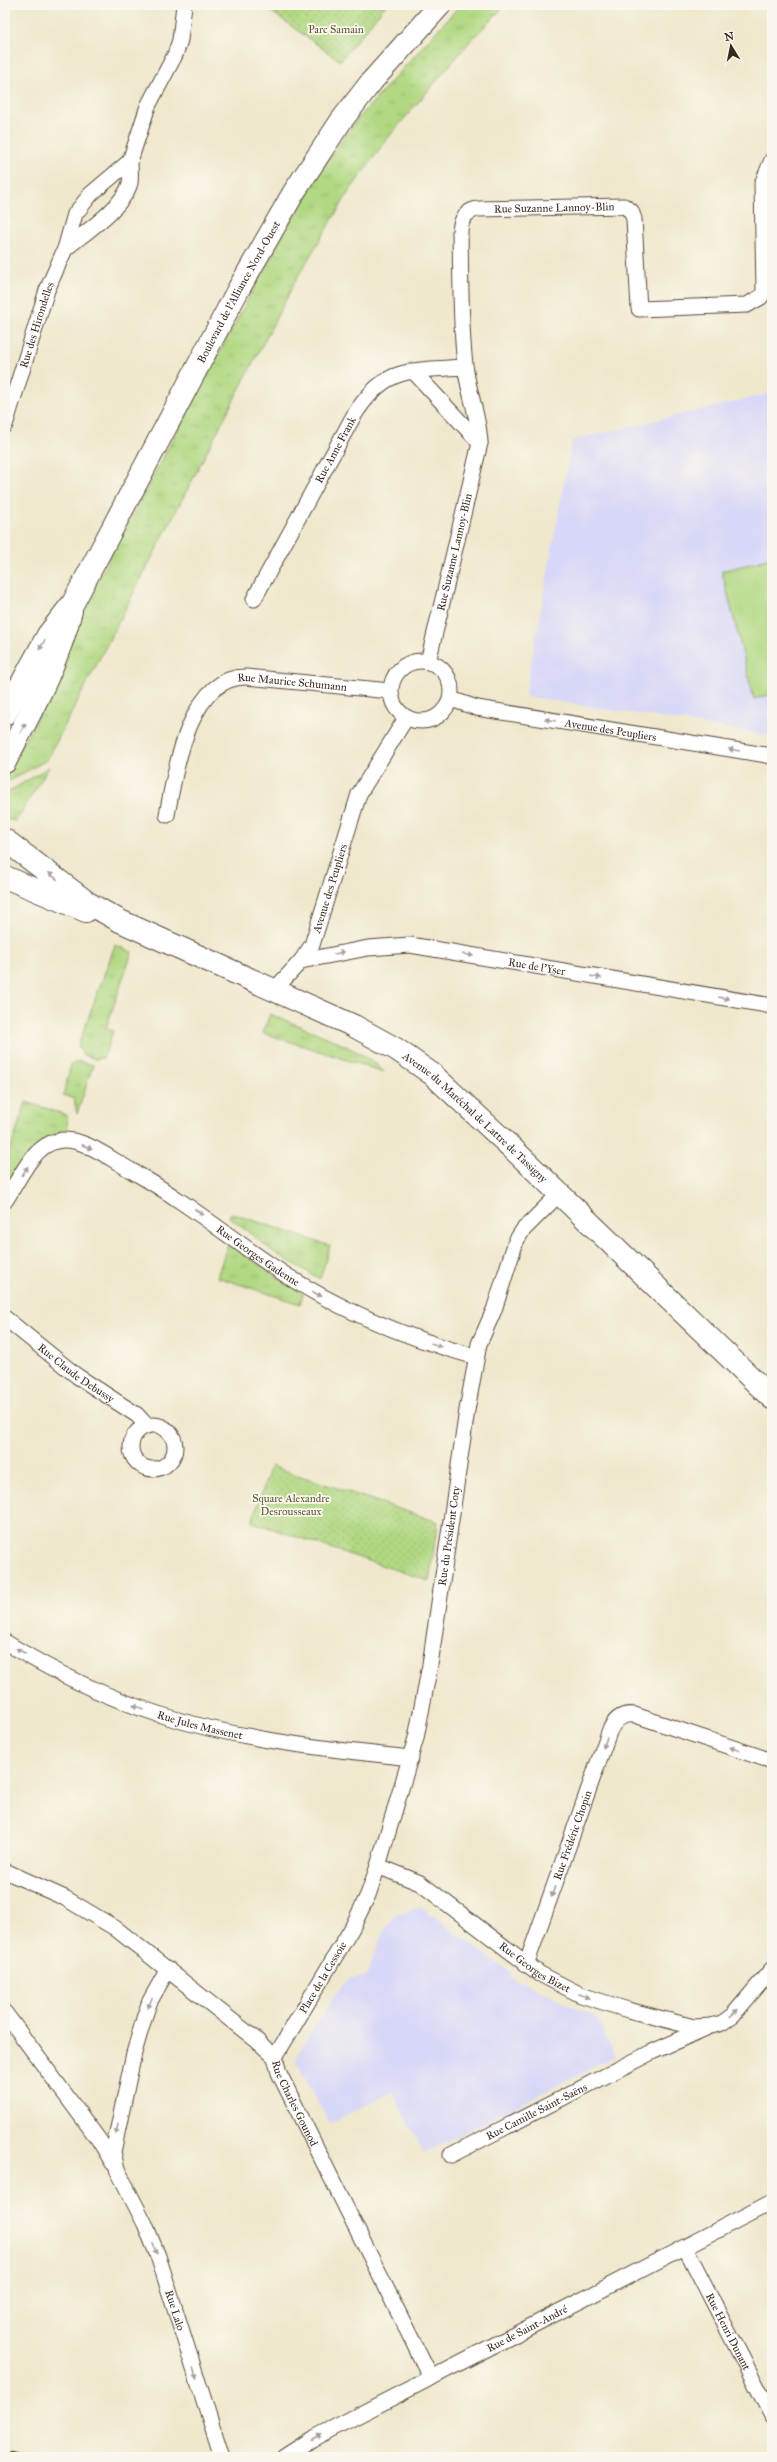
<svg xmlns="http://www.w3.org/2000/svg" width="777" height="2462" font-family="'IM FELL Great Primer',serif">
<defs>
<pattern id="grass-tufts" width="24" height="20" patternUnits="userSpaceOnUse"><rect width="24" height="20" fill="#b1d882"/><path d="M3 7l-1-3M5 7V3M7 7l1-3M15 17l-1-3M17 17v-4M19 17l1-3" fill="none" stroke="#99ba70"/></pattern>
<pattern id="park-dots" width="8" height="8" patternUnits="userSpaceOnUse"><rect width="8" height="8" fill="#b1d882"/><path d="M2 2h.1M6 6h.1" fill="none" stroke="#99ba70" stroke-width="1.8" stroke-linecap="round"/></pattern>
</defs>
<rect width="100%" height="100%" fill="#fbf7ec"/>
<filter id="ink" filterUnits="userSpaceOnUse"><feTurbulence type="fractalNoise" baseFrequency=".025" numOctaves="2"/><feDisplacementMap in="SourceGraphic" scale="8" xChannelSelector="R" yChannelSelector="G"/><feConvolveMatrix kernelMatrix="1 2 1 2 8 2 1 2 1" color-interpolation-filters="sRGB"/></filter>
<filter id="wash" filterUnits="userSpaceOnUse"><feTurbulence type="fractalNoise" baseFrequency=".012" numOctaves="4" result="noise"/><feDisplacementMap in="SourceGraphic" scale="16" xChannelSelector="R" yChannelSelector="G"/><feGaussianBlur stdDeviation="0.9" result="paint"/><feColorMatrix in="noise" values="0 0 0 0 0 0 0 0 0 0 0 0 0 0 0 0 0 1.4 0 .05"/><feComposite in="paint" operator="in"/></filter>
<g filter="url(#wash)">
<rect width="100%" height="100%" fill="#efe8cd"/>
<path fill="#d7d7f8" d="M772,393V736L525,696L572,440Z
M421,1907L512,1974L511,1978L518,1982H524L551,1996L595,2016L616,2056L424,2153L393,2092L330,2124L296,2062L299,2051L343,1983L349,1979L366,1977L382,1935L396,1914Z"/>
<path fill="url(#grass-tufts)" stroke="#768150" d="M460,5H506L471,40L387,139L350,190L298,276L47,760L5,783V775L56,684L85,603L290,221L329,158L357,120Z
M49,767L16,821L5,819V794Z
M115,945L132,952L106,1028L113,1031L104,1057L96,1059L83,1055L78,1046Z
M270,1014C302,1028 360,1046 384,1072L263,1033Z
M77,1061L93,1065L77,1114L74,1099L63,1095L71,1065Z
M26,1102L67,1115L68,1134L46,1137L13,1180L5,1181V1166Z
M231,1213L330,1246L320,1279L275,1253L229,1217Z
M228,1244L303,1294L300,1304L217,1277Z"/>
<path fill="url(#park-dots)" stroke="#768150" d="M262,5H386L340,61Z
M271,1466L438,1522L429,1581L252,1522Z"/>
<path fill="#b1d882" stroke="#768150" d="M772,558V694L754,699L722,571Z"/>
</g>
<g filter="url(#ink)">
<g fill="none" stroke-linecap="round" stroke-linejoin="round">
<defs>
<g id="street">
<path d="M65,249C84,233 124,207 130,183C131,176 130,168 130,161"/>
<path d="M413,371L480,443"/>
<path id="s1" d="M5,425L47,290L65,249L75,214L91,194L130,161L148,106L175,55L180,40L184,5"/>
<path id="s2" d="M254,599L353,417C385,365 410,371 465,367"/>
<circle cx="421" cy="691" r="30"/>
<path id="s3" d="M428,662L480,443C479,416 468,392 465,365C460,321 461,276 460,231C461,219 466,211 478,209L624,206L631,211L634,219L639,309L747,305L761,297L764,291L762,184L772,160"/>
<path id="s4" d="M451,699L477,708L772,756"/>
<path id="s5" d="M167,815C175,772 189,676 246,677L390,691"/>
<path id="s6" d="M301,961L368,948L410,945L772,1006"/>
<path id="s7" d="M275,989L301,961L312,945L359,794L406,718"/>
<path id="s8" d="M5,1201C18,1182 32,1146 57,1141C81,1135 112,1160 132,1171C182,1199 225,1234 272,1266C334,1308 404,1337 476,1357"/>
<path id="s9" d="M5,1318L77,1376L137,1415L147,1426"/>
<circle cx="153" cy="1447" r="22"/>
<path id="s10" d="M5,1642C52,1671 105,1697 158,1714C239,1740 326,1749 411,1758"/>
<path id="s11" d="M378,1866L420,1883L540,1974L581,1995L628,2010L694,2027L711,2026L722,2023L733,2015L772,1969"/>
<path id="s12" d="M5,1871L65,1898L115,1928L255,2039L275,2057L279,2073L431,2378"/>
<path id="s13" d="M526,1965L609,1732C614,1720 622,1713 635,1715L772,1761"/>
<path id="s14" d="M168,1969L150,2001L145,2015L134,2053L113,2152L117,2169L145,2224L158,2256L222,2457"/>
<path d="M5,2013L99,2140L113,2163"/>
<path id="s15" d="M275,2057L352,1928L368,1895L378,1866L416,1738L430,1665L467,1410L479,1344L494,1310L516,1241L523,1230L560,1193"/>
<path id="s16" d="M451,2155L652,2052L706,2028"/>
<path id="s17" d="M685,2247L772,2416"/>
<path id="s18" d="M284,2457L312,2439L772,2202"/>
</g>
<g id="secondary">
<path id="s19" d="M5,714L48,635L73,603L238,290L294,192L341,121L372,81L440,5"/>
<path d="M5,762C30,713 57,666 71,611"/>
<path id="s20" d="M5,840L88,903L120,921L354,1026L396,1049L432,1074L513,1149L772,1398"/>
<path d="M5,877L86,911"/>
</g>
</defs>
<use href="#street" stroke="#564638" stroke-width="17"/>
<use href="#secondary" stroke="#564638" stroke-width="24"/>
<use href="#street" stroke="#fff" stroke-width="15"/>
<use href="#secondary" stroke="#fff" stroke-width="22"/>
<path stroke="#3b2a1e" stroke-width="3" d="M5,2452L25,2457"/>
</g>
<defs><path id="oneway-solid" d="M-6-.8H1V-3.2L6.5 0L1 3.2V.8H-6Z"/></defs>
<g fill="#a79f9a">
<use href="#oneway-solid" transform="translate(42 645) rotate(120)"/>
<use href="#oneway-solid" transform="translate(550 720) rotate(-171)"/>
<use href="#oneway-solid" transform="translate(23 728) rotate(-63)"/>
<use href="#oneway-solid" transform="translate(734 750) rotate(-170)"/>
<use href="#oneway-solid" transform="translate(53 876) rotate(-141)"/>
<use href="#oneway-solid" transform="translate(339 953) rotate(-12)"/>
<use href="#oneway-solid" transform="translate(468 955) rotate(10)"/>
<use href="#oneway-solid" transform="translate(596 977) rotate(10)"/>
<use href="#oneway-solid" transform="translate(724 998) rotate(10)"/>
<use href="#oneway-solid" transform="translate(87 1147) rotate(25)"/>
<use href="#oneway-solid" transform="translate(25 1171) rotate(-57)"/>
<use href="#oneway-solid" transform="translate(199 1212) rotate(34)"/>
<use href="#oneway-solid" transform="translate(317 1294) rotate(28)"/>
<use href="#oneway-solid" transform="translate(436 1345) rotate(19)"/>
<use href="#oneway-solid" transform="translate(21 1651) rotate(-152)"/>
<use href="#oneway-solid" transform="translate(138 1707) rotate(-161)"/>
<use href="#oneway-solid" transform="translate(605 1743) rotate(109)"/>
<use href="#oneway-solid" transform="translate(735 1749) rotate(-161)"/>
<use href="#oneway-solid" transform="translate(553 1892) rotate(109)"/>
<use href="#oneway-solid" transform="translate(584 1996) rotate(22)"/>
<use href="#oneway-solid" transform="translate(150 2003) rotate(112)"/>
<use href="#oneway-solid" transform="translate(734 2013) rotate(-42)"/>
<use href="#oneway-solid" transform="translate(117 2129) rotate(103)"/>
<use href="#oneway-solid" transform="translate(155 2249) rotate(69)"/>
<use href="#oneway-solid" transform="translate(195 2373) rotate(73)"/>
<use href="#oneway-solid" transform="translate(317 2437) rotate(-27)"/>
</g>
</g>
<g text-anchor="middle" stroke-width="3.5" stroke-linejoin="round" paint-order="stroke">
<g font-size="11" fill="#585637" stroke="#fbf7ec">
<text x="336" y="33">Parc Samain</text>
<text x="291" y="1502">Square Alexandre<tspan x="291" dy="13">Desrousseaux</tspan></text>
</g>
<g font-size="11" fill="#3b2a1e" stroke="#fbf7ec">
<text dy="4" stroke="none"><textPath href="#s3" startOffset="546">Rue Suzanne Lannoy-Blin</textPath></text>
<text dy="4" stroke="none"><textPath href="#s19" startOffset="483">Boulevard de l'Alliance Nord-Ouest</textPath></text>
<text dy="4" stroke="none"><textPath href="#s1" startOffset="105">Rue des Hirondelles</textPath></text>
<text dy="4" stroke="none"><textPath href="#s2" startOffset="170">Rue Anne Frank</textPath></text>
<text dy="4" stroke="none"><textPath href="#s3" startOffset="113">Rue Suzanne Lannoy-Blin</textPath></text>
<text dy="4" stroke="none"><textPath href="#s5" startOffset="218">Rue Maurice Schumann</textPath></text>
<text dy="4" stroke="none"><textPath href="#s4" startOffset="163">Avenue des Peupliers</textPath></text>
<text dy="4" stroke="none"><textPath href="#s7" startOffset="117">Avenue des Peupliers</textPath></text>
<text dy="4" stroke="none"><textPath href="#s6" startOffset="239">Rue de l'Yser</textPath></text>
<text dy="4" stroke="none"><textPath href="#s20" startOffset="550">Avenue du Maréchal de Lattre de Tassigny</textPath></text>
<text dy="4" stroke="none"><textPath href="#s8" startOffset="316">Rue Georges Gadenne</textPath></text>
<text dy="4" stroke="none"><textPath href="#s9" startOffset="90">Rue Claude Debussy</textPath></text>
<text dy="4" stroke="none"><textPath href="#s15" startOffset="556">Rue du Président Coty</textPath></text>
<text dy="4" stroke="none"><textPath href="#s10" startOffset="213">Rue Jules Massenet</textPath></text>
<text dy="4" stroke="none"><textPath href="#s13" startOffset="138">Rue Frédéric Chopin</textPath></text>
<text dy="4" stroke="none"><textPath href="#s11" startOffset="188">Rue Georges Bizet</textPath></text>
<text dy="4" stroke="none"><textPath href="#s15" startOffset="93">Place de la Cessoie</textPath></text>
<text dy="4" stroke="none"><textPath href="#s12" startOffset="380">Rue Charles Gounod</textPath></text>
<text dy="4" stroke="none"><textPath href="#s16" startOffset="96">Rue Camille Saint-Saëns</textPath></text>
<text dy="4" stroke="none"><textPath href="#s14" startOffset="363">Rue Lalo</textPath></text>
<text dy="4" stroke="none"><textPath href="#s18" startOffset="275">Rue de Saint-André</textPath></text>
<text dy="4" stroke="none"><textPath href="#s17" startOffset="95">Rue Henri Dunant</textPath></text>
</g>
</g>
<rect width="777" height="2462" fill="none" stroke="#fbf7ec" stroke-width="20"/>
<g transform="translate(731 46) rotate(350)" stroke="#fbf7ec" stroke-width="3" paint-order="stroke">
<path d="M0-3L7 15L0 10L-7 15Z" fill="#3b2a1e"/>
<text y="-6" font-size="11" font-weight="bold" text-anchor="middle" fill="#3b2a1e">N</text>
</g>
</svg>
